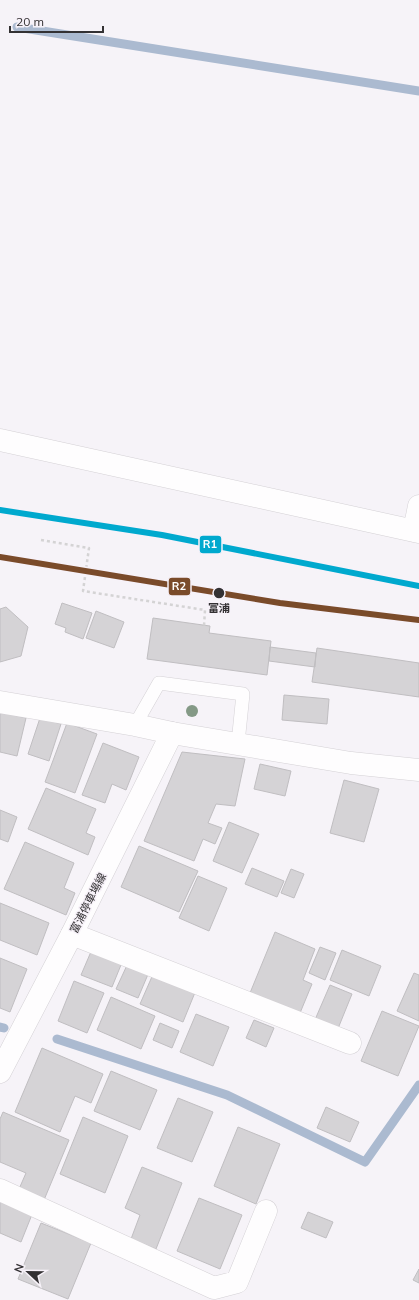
<svg xmlns="http://www.w3.org/2000/svg" width="419" height="1300" font-family="Mulish,'Noto Sans JP',sans-serif">
<rect width="100%" height="100%" fill="#f6f3f8"/>
<g fill="none" stroke-linecap="round" stroke-linejoin="round">
<path stroke="#abbad0" stroke-width="9" d="M17,27L419,91
M0,1027L4,1028
M57,1039L227,1095L365,1162L419,1085"/>
</g>
<path fill="#d5d3d6" stroke="#c0bec1" d="M62,603L92,613L83,639L65,632L66,628L55,624Z
M6,607L28,627L21,656L0,662V609Z
M96,611L124,622L114,648L86,638Z
M153,618L210,626L209,633L271,641L267,675L147,659Z
M270,647L316,653L315,667L269,661Z
M317,648L419,663V697L312,682Z
M284,695L329,699L327,724L282,720Z
M0,712L26,718L17,756L0,752Z
M40,718L61,724L49,761L28,754Z
M67,723L97,734L75,793L45,782Z
M103,743L139,757L126,790L112,784L105,803L82,795Z
M182,752L245,759L235,806L216,804L208,823L222,828L215,844L203,839L194,861L144,841Z
M260,764L291,771L285,796L254,789Z
M344,780L379,789L364,842L330,833Z
M46,788L96,809L86,833L95,837L88,855L28,829Z
M0,810L17,817L8,842L0,839Z
M229,822L259,834L242,873L213,861Z
M25,842L74,863L64,888L75,893L66,915L4,889Z
M139,846L198,871L179,912L121,887Z
M252,868L284,881L277,897L245,884Z
M291,869L304,874L294,898L281,893Z
M198,876L227,888L209,931L179,918Z
M0,903L49,923L37,955L0,940Z
M275,932L315,949L303,980L312,984L300,1013L250,993Z
M93,947L123,960L112,987L81,975Z
M320,947L336,953L325,980L309,973Z
M342,950L381,966L369,996L330,980Z
M0,958L27,969L10,1012L0,1008Z
M128,963L149,972L138,998L116,989Z
M154,972L196,990L183,1022L140,1004Z
M414,973L419,975V1021L397,1011Z
M74,981L104,993L87,1033L58,1021Z
M330,985L352,994L337,1031L314,1022Z
M111,997L155,1016L141,1049L97,1030Z
M382,1011L419,1026L398,1076L361,1061Z
M196,1014L229,1027L213,1066L180,1052Z
M254,1020L274,1028L266,1047L246,1038Z
M160,1023L179,1031L172,1048L153,1040Z
M42,1048L103,1074L91,1103L75,1096L60,1132L15,1112Z
M111,1071L157,1090L140,1130L94,1111Z
M178,1098L213,1112L192,1162L157,1148Z
M326,1107L359,1122L350,1142L317,1128Z
M3,1112L69,1140L44,1200L19,1189L26,1173L0,1162V1119Z
M83,1117L128,1136L105,1193L60,1174Z
M238,1127L280,1144L256,1204L214,1186Z
M142,1167L182,1183L156,1249L131,1239L140,1215L125,1208Z
M199,1198L242,1215L220,1269L177,1251Z
M0,1199L33,1212L21,1242L0,1233Z
M308,1212L333,1222L326,1238L301,1228Z
M41,1223L91,1243L68,1299L18,1279Z
M419,1269V1283L413,1280Z"/>
<g fill="none" stroke-linecap="round" stroke-linejoin="round">
<defs>
<path id="lane" d="M135,725L159,683L243,694L238,743"/>
<path id="street" d="M0,440L419,532
M414,531L419,506
M0,702L135,725L172,733
M72,934L350,1043
M0,1190L214,1288L237,1282L266,1211"/>
<path id="secondary" d="M0,1072L72,934L172,733L351,763L419,770"/>
</defs>
<use href="#lane" stroke="#d4d1d5" stroke-width="14"/>
<use href="#street" stroke="#d4d1d5" stroke-width="23"/>
<use href="#secondary" stroke="#d4d1d5" stroke-width="23"/>
<path stroke="#d4d3d4" stroke-width="2.5" stroke-dasharray="3 3" stroke-linecap="butt" d="M41,540L89,548L83,591L205,610L204,626"/>
<use href="#lane" stroke="#fefdfe" stroke-width="13"/>
<use href="#street" stroke="#fefdfe" stroke-width="22"/>
<use href="#secondary" stroke="#fefdfe" stroke-width="22"/>
<defs>
<path id="rail-1" d="M0,510L162,535L419,586"/>
<path id="rail-2" d="M0,557L280,603L419,620"/>
</defs>
<use href="#rail-1" stroke="#f7f2f9" stroke-width="9"/>
<use href="#rail-2" stroke="#f7f2f9" stroke-width="9"/>
<use href="#rail-1" stroke="#00a9ce" stroke-width="6"/>
<use href="#rail-2" stroke="#7a4b2a" stroke-width="6"/>
</g>
<circle fill="#849986" cx="192" cy="711" r="6"/>
<circle fill="#333133" stroke="#f7f2f9" stroke-width="1.5" cx="219" cy="593" r="6"/>
<g text-anchor="middle" stroke-width="3" stroke-linejoin="round" paint-order="stroke">
<g font-size="11" font-weight="bold" fill="#333133" stroke="#f7f2f9">
<text x="219" y="612">富浦</text>
</g>
<g font-size="11" fill="#333133" stroke="#f7f2f9">
<text transform="translate(88 903) rotate(-63)" y="4">富浦停車場線</text>
</g>
</g>
<g stroke="#f7f2f9" stroke-width="1.5">
<rect x="199" y="535" width="23" height="19" rx="4" fill="#00a9ce"/>
<rect x="168" y="577" width="23" height="19" rx="4" fill="#7a4b2a"/>
</g>
<g font-size="11" text-anchor="middle" font-weight="bold" fill="#fff">
<text x="210" y="548">R1</text>
<text x="179" y="590">R2</text>
</g>
<g transform="translate(28 1272) rotate(292)" stroke="#f7f2f9" stroke-width="3" paint-order="stroke">
<path d="M0-3L7 15L0 10L-7 15Z" fill="#333133"/>
<text y="-6" font-size="11" font-weight="bold" text-anchor="middle" fill="#333133">N</text>
</g>
<path d="M10 26v6h93v-6" fill="none" stroke="#333133" stroke-width="2"/>
<text x="16" y="26" font-size="12" fill="#333133" stroke="#f7f2f9" stroke-width="3" paint-order="stroke">20 m</text>
</svg>
